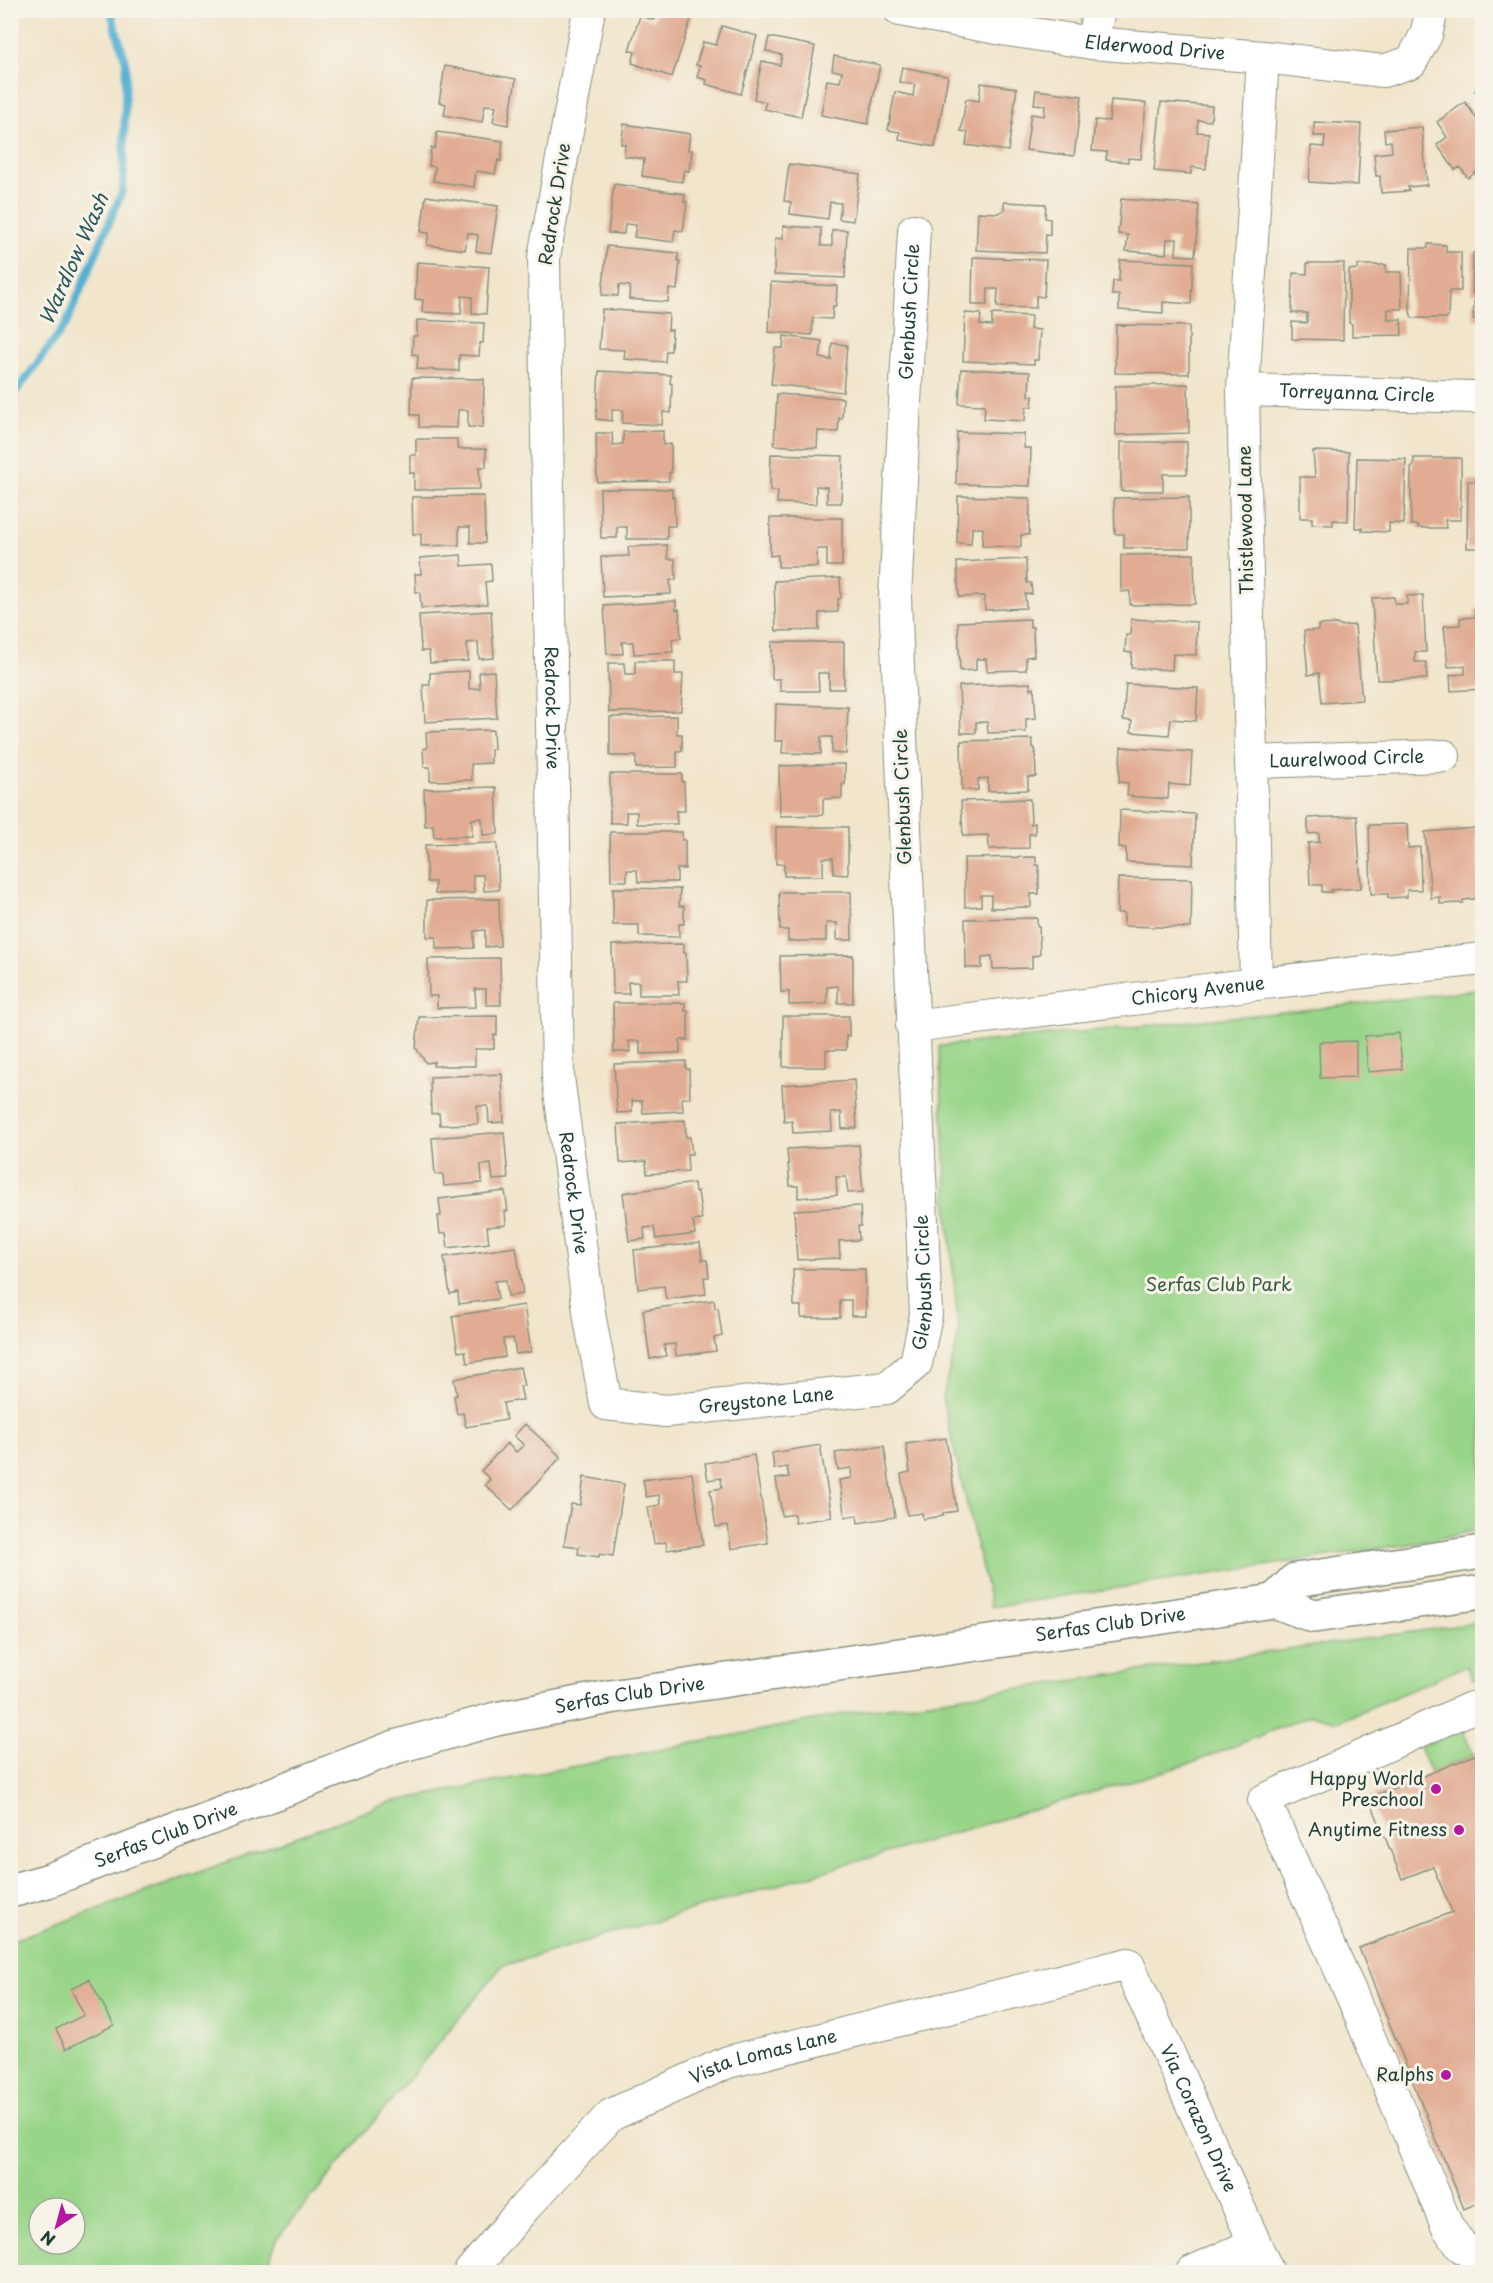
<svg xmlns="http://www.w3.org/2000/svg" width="1493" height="2283" font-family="'Playpen Sans',sans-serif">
<rect width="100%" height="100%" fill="#f7f3e8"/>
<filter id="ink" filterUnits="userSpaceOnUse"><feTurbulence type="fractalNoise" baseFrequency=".0167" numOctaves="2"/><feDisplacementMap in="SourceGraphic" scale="12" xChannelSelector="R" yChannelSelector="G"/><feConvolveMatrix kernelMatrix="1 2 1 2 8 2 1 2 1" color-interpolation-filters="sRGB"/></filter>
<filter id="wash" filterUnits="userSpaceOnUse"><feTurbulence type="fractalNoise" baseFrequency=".008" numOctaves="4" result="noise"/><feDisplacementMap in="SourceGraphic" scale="24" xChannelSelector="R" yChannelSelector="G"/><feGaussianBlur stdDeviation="1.35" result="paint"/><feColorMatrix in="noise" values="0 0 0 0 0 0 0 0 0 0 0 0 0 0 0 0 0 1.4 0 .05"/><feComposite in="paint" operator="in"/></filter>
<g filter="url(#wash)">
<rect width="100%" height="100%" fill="#f1e5cb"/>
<path fill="#99d589" stroke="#5c895e" stroke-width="1.5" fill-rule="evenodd" d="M1482,989V1529L1423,1542L991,1607L942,1398L959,1334L948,1219L939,1046L1325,1008Z
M1482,1622V1677L1472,1681L1466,1666L1337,1722L1311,1715L1192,1763L502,1966L277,2239L265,2272H11V1941L391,1802L859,1711ZM39,2208H75V2244H39Z
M1462,1728L1474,1755L1430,1773L1419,1747Z"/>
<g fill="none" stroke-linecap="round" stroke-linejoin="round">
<path stroke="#54b1d2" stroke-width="8" d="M10,400L66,324L123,190L126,62L110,10"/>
</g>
<g id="blocks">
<path fill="#e1ac93" d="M657,10H677L692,16L672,77L632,63L635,52L629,50L640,16L654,20Z
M722,26L757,36L741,94L706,84L707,80L697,77L700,66L696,65L703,42L716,45Z
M769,37L815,46L801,117L764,109L766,102L754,99L762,61L780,65L782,55L766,51Z
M834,56L880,65L868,124L821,115L827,80L840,82L842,72L832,70Z
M445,66L516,79L508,125L493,122L496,106L485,105L482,122L444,115L446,104L439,102Z
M902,67L948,76L935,147L899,140L900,132L888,130L895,92L913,96L915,85L899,82Z
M1482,78V95L1475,91Z
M981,83L1017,88L1008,151L966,145L968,132L961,131L966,99L979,101Z
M1036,90L1082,96L1074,156L1026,150L1031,114L1044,116L1045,105L1034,104Z
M1111,100L1146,103L1141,159L1128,158V162L1106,160L1107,152L1092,151L1095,120L1109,121Z
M1161,102L1212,106L1211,121L1198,120L1197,132L1209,133L1206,169L1191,167V174L1154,171Z
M1465,102L1482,126V173L1479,176L1476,172L1468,178L1460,167L1455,170L1437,145L1447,137L1437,122Z
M1314,122L1361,124L1358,185L1309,182L1311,146L1324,147L1325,136H1314Z
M624,124L690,134L688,150H692L689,171L684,170L682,182L642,176L644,159L624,156L625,144H621Z
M1422,127L1427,185L1408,187L1409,191L1381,193L1380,176H1376L1374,154L1392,152L1391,141L1385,142L1384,130Z
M437,132L503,141L501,161L498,160L495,174L476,171L474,187L433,181L435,167L429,166L431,148H435Z
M789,164L860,174L853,221L839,219L841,203L830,202L828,219L790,214L791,202L784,201Z
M614,184L685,194L684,202H687L683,231L675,230L673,242L634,237L636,225L625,224L624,234L608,233Z
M426,196L498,206L491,253L476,251L478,235L468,233L465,250L427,245L429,233L421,232Z
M1121,199L1199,205L1195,256L1176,255L1177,239H1167L1166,254L1126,251L1128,235L1118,234Z
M1004,202L1046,204L1045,218L1050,219V235L1046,234L1045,253L976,250L978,212L998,213L1004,210Z
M783,226L821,228V246H832V230H847L845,278L774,275L775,238L783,239Z
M1428,244L1446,245V252H1461V291H1449L1448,318H1412L1410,312L1411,248H1428Z
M607,246L678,253V261H680L677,290L669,289L668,302L629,299L630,286L619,285L618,296L602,295Z
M1473,253H1482V293H1472Z
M973,257L1046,260L1044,297L1036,296V308L997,307L998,289H988L987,305H972Z
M1120,260L1193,263L1191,304L1163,302V313L1119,310V295H1112L1113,281H1119Z
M417,262L489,267L486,314L472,313V297L462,296L461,314L422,312L423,300L415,299Z
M1307,263H1344L1343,340L1292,339V322L1307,323V313H1292L1293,273L1307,274Z
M1358,265H1386V272H1401L1402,309H1388V320L1401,319L1402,335L1352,336V324L1349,323V270L1358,269Z
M771,282L837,286L836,306H833L832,319L813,318L812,335L769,332Z
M1474,302L1482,303V319H1473Z
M602,309L669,314L668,330H672L671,351H666L665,362L624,359L625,350L599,349Z
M965,313L981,314L980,325L992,326V314L1031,316L1030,329L1040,330L1038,360H1034V364L963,361Z
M417,320L484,323L483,343H480L479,356L459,355V371L417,369L418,355L412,354L413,336H417Z
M1116,325L1189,326V374L1115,373Z
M784,336L822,341L820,358L831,360L832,343L847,345L843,392L771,384L775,348H783Z
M961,369L1030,372L1029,396H1033L1032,407H1026L1025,421L984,419L985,405L959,404Z
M599,371L671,375L670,383L672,384L671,413L663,412L662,425L622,423L623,410H612V421L596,419Z
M412,378L484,379L483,427H468V410H458L457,428L419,427V415H411Z
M1188,384L1189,433L1116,435L1115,386Z
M777,394L843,398L842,418H839L838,432L818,431L817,448L774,445Z
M663,431V445L671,444V473H669V481L597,482L596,433H612L613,445L623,444V432Z
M957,432L1024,434V448H1031L1030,486L956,484Z
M416,439H457V449H486V467H479L480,489L414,490V473H410V455H416Z
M1121,442H1187V474H1163V491H1121Z
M1313,451L1349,452L1348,521L1333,520V525L1312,524V518H1300V477H1315Z
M771,454L843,456L841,503H827V487L816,486V504L777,503L778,491H770Z
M1357,458L1406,459L1404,524L1389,523V532L1362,531V528H1355Z
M1414,458H1461V520H1445L1446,528H1418V525H1411V467H1413Z
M1468,481H1482V548H1467Z
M600,489H672V497H674L675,526H667V539H627V527H617V538H601Z
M484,496L485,543H470V527H459V545L421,546V534H413L412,497Z
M958,496L1030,498L1029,535H1021V547L982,546L983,528H972L971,544L957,543Z
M1189,497V548H1124V534H1115L1114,498Z
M770,518H842V566H827V549H817V567H778V555L770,556Z
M667,545L668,559H675L676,580H670L671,594L603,597L601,557L629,556L628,547Z
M1194,554L1195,604L1130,605V591L1121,592V555Z
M461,555L462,566L491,564L492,581L485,582L487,604L421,608L420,592H416L415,574H421L420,558Z
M1026,559L1027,583H1031L1032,594H1025L1026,608L985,610L984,596L959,597L957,562Z
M840,578L841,598L838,599V612L819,613V630L776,631L774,581Z
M1423,595L1426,652H1415V662H1426L1427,679L1377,680L1372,598L1394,597L1395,604H1407V596Z
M676,601V610L679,609L681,638L672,639L673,652L634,654L633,642H622L623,654H607L604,606Z
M1475,609H1482V689L1451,691L1450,675L1465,674V666L1448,667L1444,626L1460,625V618L1475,617Z
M491,611L494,658L479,659L478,642L467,643L468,661L430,663L429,651H421L419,615Z
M1030,619V627H1033L1034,656L1026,657V670L987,671L986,659H976V670L960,671L958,622Z
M1131,619L1197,622L1196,655L1173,654L1172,670L1131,668L1132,653L1125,652L1126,635H1130Z
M1337,624L1339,626L1355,625L1362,700L1322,703L1319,673L1308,675L1304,631L1318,630V625Z
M772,642H844V689H829V673H818L819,691H780V679H772Z
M635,661H675V674H683L681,711L609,712L608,663H624L625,674H635Z
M469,671V689L480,688L479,672L494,671L497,718L425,722L423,685H430V673Z
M1030,683V689L1034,688L1036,718L1026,719V732L988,733L987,722H976V733H961L959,686Z
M1126,684L1198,688L1196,721L1171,719L1169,735L1131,732L1132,721L1123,720Z
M776,704L848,707L846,754L832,753V737H821V754L782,753L783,741H775Z
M677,716V734H682V751H677V767L636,768V756H610V717Z
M493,730L494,749H491V763L471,764L472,780L430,781V767H424L423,749L427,748L426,732Z
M1032,739L1033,748H1035L1036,777H1028V790L988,791V778L978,779V790H962L961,741Z
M1121,747L1192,752L1190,786L1169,784L1168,799L1127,796L1128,783L1119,782Z
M845,764V784L842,785V798L823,799V815L780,816L779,766Z
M610,774H682V782H684L685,811H676L677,824H637V812H626L627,823H610Z
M496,787L498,834L483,835L482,818L472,819V836L434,837L433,825L425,826L424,789Z
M1030,799L1031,824L1035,823V834H1029V848L989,849L988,835L963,836L961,801Z
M1120,810L1195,814L1193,865L1126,862V848H1119Z
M1357,816L1361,888L1331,890L1332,892H1322V885H1310L1308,843L1319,842V833L1308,834V818Z
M1407,824L1408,848L1420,847L1421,890H1407V897L1388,898V894H1371L1369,825Z
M776,827H848V875L834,874L833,858H823V876H784V864H776Z
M1476,828L1482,898L1463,900V903L1440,904V897L1431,898L1425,832Z
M610,832H682V840H685V869H677V882H638L637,870H627V881H611Z
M497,843L499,890L484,891L483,875H473L474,893L435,894V882H427L425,845Z
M1036,857V865H1039V894H1031V907L991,908V895H981V906L965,907L964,858Z
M1118,878L1192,879L1191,928L1124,926V913H1117Z
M613,888L680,889L679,906H684V924H679V937L639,936V925H613Z
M779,892H851L852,940H837V923H826V941H788V930H780Z
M499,899L500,946L485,947V930L474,931V948L436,949V937H427V900Z
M1037,918V926H1039L1040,955L1032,956V968L993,969L992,956L982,957V968H966L965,919Z
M684,944V953H686L687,981H678L679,995H639V982H628L629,994H613L612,945Z
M853,955V1003H838V986L827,987V1004L789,1005V992H781L780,956Z
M500,958L501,1005H486V989H475L476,1007L437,1008V996H429L428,959Z
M613,1003H685V1011H688V1040H680V1053L640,1054V1041H629L630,1052H614Z
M497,1016V1035H494V1049H475V1066H433L434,1062L426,1063L416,1048L419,1017Z
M783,1016H849V1036H846V1050H826V1067H783Z
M1399,1033L1402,1069L1368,1072L1365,1036Z
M1356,1041V1077L1320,1078L1319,1042Z
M686,1061V1069H689L690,1098H682L683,1111L643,1113L642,1101H632V1112L617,1113L614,1064Z
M502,1074L504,1122L489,1123L488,1106H477L478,1124L440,1125L439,1113L431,1114L430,1077Z
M854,1080L857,1128L842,1129L841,1112L831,1113L832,1131L793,1133L792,1121L784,1122L782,1085Z
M685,1120L686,1137H690L692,1154H687L688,1171L647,1174L646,1161L620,1163L618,1124Z
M504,1132L508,1179L493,1180L491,1164L481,1165L482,1183L444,1186L443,1174H435L432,1138Z
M859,1145L863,1192L848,1193L846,1177H836L837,1195L798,1198V1186H790L787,1149Z
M694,1183L695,1192L698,1191L702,1220L693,1221L695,1234L656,1239L654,1227L644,1228L645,1239L629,1241L623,1193Z
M505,1191L508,1211H505L506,1225L487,1227L489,1243L448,1248L446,1233L440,1234L438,1216H441L439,1199Z
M860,1206L861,1226H858L859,1240L839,1241L840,1258L797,1260L794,1210Z
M700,1243L702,1260H707L709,1277H704L706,1294L666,1299L664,1286L638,1289L634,1250Z
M516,1247L523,1294L508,1296L506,1280L495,1281L498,1299L459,1304L458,1292L450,1294L444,1257Z
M793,1269H865L866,1316H851V1300H840V1318H801V1306H794Z
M714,1300L715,1308H718L722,1336L714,1338L716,1351L676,1356L675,1344L664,1345L666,1356L650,1359L643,1310Z
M524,1305L531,1352L516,1354L513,1338L503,1339L505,1357L467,1363L465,1351L458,1352L452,1316Z
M520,1367L524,1386H520L523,1400L503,1403L506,1420L466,1427L463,1413L457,1414L454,1396L457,1395L454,1379Z
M525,1424L561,1457L512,1510L485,1485L490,1479L481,1471L507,1443L516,1452L524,1445L514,1436Z
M946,1438L957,1511L943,1513V1516L923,1519L922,1513L907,1515L901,1474L910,1472L906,1444Z
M820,1445L832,1517L795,1523L794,1514L782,1516L776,1479L789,1477L787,1467L774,1469L772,1453Z
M884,1446L895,1517L858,1523L857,1515L845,1517L839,1480L852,1478L851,1468L838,1470L835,1453Z
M754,1455L768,1543L731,1549L728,1525L716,1527L710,1490L722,1488L721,1478L708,1480L705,1463Z
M692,1473L703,1545L667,1550L666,1542L654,1544L648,1507L660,1505L659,1495L646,1497L643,1480Z
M584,1477L624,1484L613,1556L599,1554V1557L578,1554L579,1547L564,1545L571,1504L580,1505Z
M1482,1681V1703L1475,1684Z
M1482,1752V2201L1464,2209L1359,1948L1452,1912L1433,1867L1402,1879L1369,1798Z
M89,1979L114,2025L66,2049L56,2029L84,2015L71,1989Z"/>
</g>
</g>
<g filter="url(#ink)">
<use href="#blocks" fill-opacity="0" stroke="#889180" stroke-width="1.5"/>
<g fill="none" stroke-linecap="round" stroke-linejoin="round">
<defs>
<g id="minor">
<path id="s1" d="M589,10L544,257L558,1077L590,1319L606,1404L666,1411L887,1388L916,1363L926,1315L895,597L914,230"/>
<path id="s2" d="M900,10L1008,30L1092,43L1263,57L1383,71L1411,62L1426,35L1432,10"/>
<path d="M1092,43L1099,10"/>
<path id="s3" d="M1243,390L1472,397"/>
<path id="s4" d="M1251,762L1444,756"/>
<path d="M1256,984L1243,390L1263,57"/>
<path id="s5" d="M912,1026L1256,984L1482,959"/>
<path d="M1471,1708L1264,1800L1353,1998L1447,2226L1461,2246L1482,2260"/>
<path id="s6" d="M470,2272L525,2207L611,2115L728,2062L1128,1964L1268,2272"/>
<path d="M1192,2272L1254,2244"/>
</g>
<g id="major">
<path d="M1274,1601L1295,1580L1482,1552"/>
<path id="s7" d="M10,1891L47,1881L395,1747L496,1719L610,1697L1274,1601L1314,1616L1482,1592"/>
</g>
</defs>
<use href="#minor" stroke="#889180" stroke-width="34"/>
<use href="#major" stroke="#889180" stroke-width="36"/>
<use href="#minor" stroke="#fff" stroke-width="32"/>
<use href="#major" stroke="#fff" stroke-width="33"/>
</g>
</g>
<g fill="#b5179e" stroke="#f7f3e8" stroke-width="2">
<circle cx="1436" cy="1789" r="6"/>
<circle cx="1459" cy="1830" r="6"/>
<circle cx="1446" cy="2075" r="6"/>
</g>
<g text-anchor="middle" stroke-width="6" stroke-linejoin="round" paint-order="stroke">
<g font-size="18" fill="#1f3d34" stroke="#f7f3e8">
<text dy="6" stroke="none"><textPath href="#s2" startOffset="258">Elderwood Drive</textPath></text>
<text transform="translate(555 204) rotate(-81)" y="6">Redrock Drive</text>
<text dy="6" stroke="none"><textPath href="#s1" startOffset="2776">Glenbush Circle</textPath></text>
<text dy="6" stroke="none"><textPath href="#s3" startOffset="114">Torreyanna Circle</textPath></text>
<text transform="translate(1246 520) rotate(-91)" y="6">Thistlewood Lane</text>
<text dy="6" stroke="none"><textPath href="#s1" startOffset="702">Redrock Drive</textPath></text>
<text dy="6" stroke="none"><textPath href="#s4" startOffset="96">Laurelwood Circle</textPath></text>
<text transform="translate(903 797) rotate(-92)" y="6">Glenbush Circle</text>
<text dy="6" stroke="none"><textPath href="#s5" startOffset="288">Chicory Avenue</textPath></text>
<text dy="6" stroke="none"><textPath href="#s1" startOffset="1188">Redrock Drive</textPath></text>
<text dy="6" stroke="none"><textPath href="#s1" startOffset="1804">Glenbush Circle</textPath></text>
<text dy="6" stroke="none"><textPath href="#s1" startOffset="1563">Greystone Lane</textPath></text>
<text dy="6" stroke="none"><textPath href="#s7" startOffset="1138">Serfas Club Drive</textPath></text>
<text dy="6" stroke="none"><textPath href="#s7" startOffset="652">Serfas Club Drive</textPath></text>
<text dy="6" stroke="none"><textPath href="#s7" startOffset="166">Serfas Club Drive</textPath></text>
<text dy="6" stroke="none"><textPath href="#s6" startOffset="375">Vista Lomas Lane</textPath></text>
<text dy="6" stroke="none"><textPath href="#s6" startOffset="921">Via Corazon Drive</textPath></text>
</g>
<g font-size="18" fill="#375b45" stroke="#f7f3e8">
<text x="1219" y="1291">Serfas Club Park</text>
</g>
<g font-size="18" fill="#1f3d34" stroke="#f7f3e8" text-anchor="end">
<text x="1424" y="1785">Happy World<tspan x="1424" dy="21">Preschool</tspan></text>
<text x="1447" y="1836">Anytime Fitness</text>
<text x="1434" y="2081">Ralphs</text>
</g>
<g font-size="20" font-style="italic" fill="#2c5a5c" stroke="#f7f3e8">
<text transform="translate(74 259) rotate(-66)" y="7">Wardlow Wash</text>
</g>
</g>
<rect width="1493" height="2283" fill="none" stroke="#f7f3e8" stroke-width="36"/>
<g transform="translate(57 2226) rotate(216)"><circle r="28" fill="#f7f3e8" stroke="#a1aaa0" stroke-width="1.5"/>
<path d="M0-4.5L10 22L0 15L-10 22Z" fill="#b5179e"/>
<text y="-9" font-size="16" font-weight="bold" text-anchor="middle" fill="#1f3d34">N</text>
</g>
</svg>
